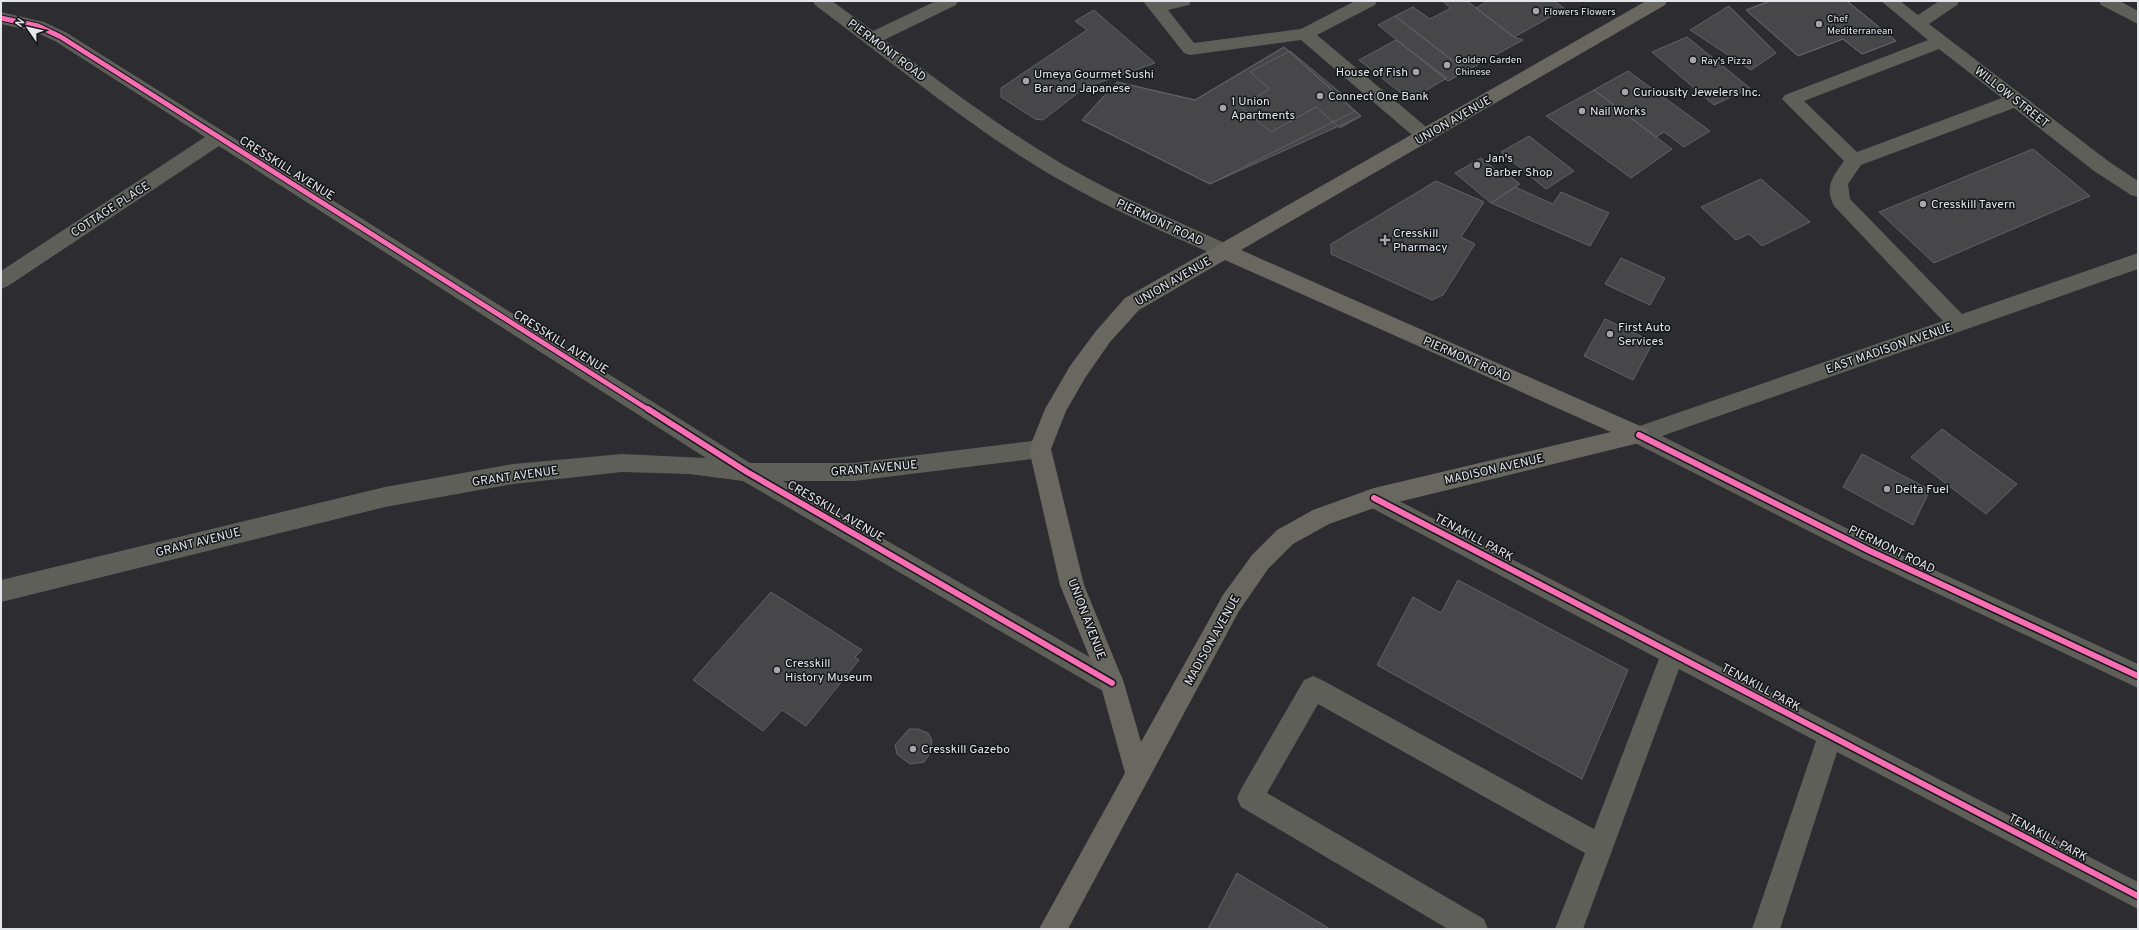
<svg xmlns="http://www.w3.org/2000/svg" width="2139" height="930" font-family="Overpass,sans-serif">
<rect width="100%" height="100%" fill="#2d2d31"/>
<path fill="#47474a" stroke="#616265" d="M1442,1H1467L1514,37L1523,40L1466,71L1395,16L1413,7L1430,19L1451,8Z
M1488,1H1554L1565,9L1514,37L1476,8Z
M1769,1H1847L1896,41L1862,54L1843,39L1798,56L1746,10Z
M1771,1H1847L1896,41L1862,54L1843,39L1798,56L1746,10Z
M1729,6L1776,53L1751,70L1690,30Z
M1094,10L1155,63L1084,88L1043,120L1035,119L1001,97V88L1087,30L1075,21Z
M1395,16L1466,71L1448,81L1378,25Z
M1687,37L1750,88L1714,105L1652,52Z
M1396,40L1447,78L1410,100L1359,60Z
M1284,47L1355,111L1210,184L1082,120L1117,82L1195,100Z
M1284,47L1361,116L1210,184L1082,120L1117,82L1195,100Z
M1290,51L1342,94L1338,96L1361,116L1340,128L1316,107L1271,132L1240,106L1270,89L1250,72Z
M1628,71L1710,131L1684,147L1664,132L1656,137L1594,90Z
M1594,90L1656,137L1672,149L1631,178L1546,116Z
M1529,136L1574,171L1546,189L1501,152Z
M2033,149L2090,196L1934,263L1879,212Z
M1481,158L1498,172L1502,170L1520,184L1491,203L1455,173Z
M1761,179L1810,222L1762,246L1749,234L1736,240L1701,207Z
M1436,181L1484,202L1461,237L1475,244L1443,295L1432,300L1331,254V244Z
M1515,187L1553,204L1561,192L1609,213L1590,246L1491,203Z
M1621,258L1665,278L1650,305L1605,284Z
M1605,319L1653,342L1633,380L1584,356Z
M1942,429L2017,484L1986,514L1911,457Z
M1862,454L1930,490L1913,525L1843,487Z
M1458,580L1628,670L1582,779L1377,665L1413,597L1441,613Z
M771,592L862,650L855,657L859,660L806,726L782,710L763,731L693,680Z
M909,729H918L928,733L932,740L930,754L924,762L910,764L897,754L895,745Z
M1237,873L1330,929H1208Z"/>
<g fill="none" stroke-linecap="round" stroke-linejoin="round">
<path fill="#5e5f58" fill-rule="evenodd" d="M813,1H832L873,31L936,1H958L956,5L884,40C942,84 1001,128 1064,165C1117,196 1175,220 1231,246L1234,251L1231,256L1224,258L1217,256C1161,231 1104,206 1051,175C968,126 893,63 815,5Z
M1143,1H1191L1189,5L1168,10L1194,43L1301,29L1355,1H1377L1375,5L1317,35L1431,131L1434,136L1431,141L1425,143L1419,141L1301,40L1190,55L1184,53Z
M1881,1H1900L1918,15L1939,1H1959L1957,5L1929,24L2108,161L2138,181V197L2131,195L2094,171L2014,108L1861,165L1848,184L1850,199L1962,314L2138,253V269L1662,436L1878,544L2138,664V688L1862,558L1631,441L1628,435L1631,429L1943,321L1834,206C1824,187 1833,176 1844,161L1782,99L1785,95L1928,40ZM1939,49L2002,98L1857,152L1804,101Z
M2099,1H2120L2138,11V24L2101,5Z
M1,12L44,22L67,33L750,463H854L1040,440L1048,442L1051,449L1048,456L1040,458L854,481H783L1121,675L1124,683L1121,691L1112,695L1103,691L743,481L689,474L622,472L513,484L385,507L1,602V580L385,487L513,464L622,454L706,458L219,146L8,286L1,289V271L205,137L55,41L33,31L1,24Z
M1374,488L2138,882V909L1837,752L1780,929H1752L1816,741L1679,669L1583,929H1555L1585,853L1318,704L1267,793L1484,919L1488,929H1448L1241,807L1237,798L1241,789L1304,680L1313,676L1322,680L1594,829L1659,659L1366,505L1363,498L1366,491Z"/>
<path fill="#686861" fill-rule="evenodd" d="M1646,1H1667L1665,5L1241,250L1647,429L1650,435L1647,441L1374,508L1329,524L1293,544L1268,569L1239,611L1068,929H1039L1125,773L1100,683L1060,585L1029,449L1045,409L1070,366L1096,331L1125,298ZM1225,260L1611,432L1374,488L1313,510L1277,530L1252,555L1223,595L1141,742L1124,683L1084,585L1051,449L1066,411L1085,378L1110,342L1139,310Z"/>
<defs>
<path id="cycleway-far1" d="M1,18L38,26L61,37L649,410"/>
<path id="cycleway" d="M648,409L747,472L1112,683
M1639,435L1870,551L2138,676
M1374,498L2138,896"/>
</defs>
<use href="#cycleway-far1" stroke="#141518" stroke-width="7"/>
<use href="#cycleway" stroke="#141518" stroke-width="9"/>
<use href="#cycleway-far1" stroke="#f96db3" stroke-width="5"/>
<use href="#cycleway" stroke="#f96db3" stroke-width="6"/>
</g>
<g fill="#a5a5aa" stroke="#141518" stroke-width="1.5">
<circle cx="1536" cy="11" r="4"/>
<circle cx="1819" cy="24" r="4"/>
<circle cx="1693" cy="60" r="4"/>
<circle cx="1447" cy="65" r="4"/>
<circle cx="1416" cy="72" r="4"/>
<circle cx="1026" cy="81" r="4"/>
<circle cx="1625" cy="92" r="4"/>
<circle cx="1320" cy="96" r="4"/>
<circle cx="1223" cy="108" r="4"/>
<circle cx="1582" cy="111" r="4"/>
<circle cx="1477" cy="165" r="4"/>
<circle cx="1923" cy="204" r="4"/>
<path d="M1383 234h4v4h4v4h-4v4h-4v-4h-4v-4h4z"/>
<circle cx="1610" cy="334" r="4"/>
<circle cx="1887" cy="489" r="4"/>
<circle cx="777" cy="670" r="4"/>
<circle cx="913" cy="749" r="4"/>
</g>
<g text-anchor="middle" stroke-width="3" stroke-linejoin="round" paint-order="stroke">
<g font-size="10" fill="#e5e6eb" stroke="#141518" text-anchor="start">
<text x="1544" y="15">Flowers Flowers</text>
<text x="1827" y="22">Chef<tspan x="1827" dy="12">Mediterranean</tspan></text>
<text x="1455" y="63">Golden Garden<tspan x="1455" dy="12">Chinese</tspan></text>
<text x="1701" y="64">Ray's Pizza</text>
</g>
<g font-size="12" fill="#e5e6eb" stroke="#141518">
<text transform="translate(887 50) rotate(37)" y="4">PIERMONT ROAD</text>
<text transform="translate(2012 97) rotate(38)" y="4">WILLOW STREET</text>
<text transform="translate(1453 120) rotate(-30)" y="4">UNION AVENUE</text>
<text transform="translate(287 168) rotate(32)" y="4">CRESSKILL AVENUE</text>
<text transform="translate(110 209) rotate(-33)" y="4">COTTAGE PLACE</text>
<text transform="translate(1160 222) rotate(25)" y="4">PIERMONT ROAD</text>
<text transform="translate(1173 281) rotate(-30)" y="4">UNION AVENUE</text>
<text transform="translate(561 342) rotate(32)" y="4">CRESSKILL AVENUE</text>
<text transform="translate(1889 348) rotate(-19)" y="4">EAST MADISON AVENUE</text>
<text transform="translate(1467 359) rotate(24)" y="4">PIERMONT ROAD</text>
<text transform="translate(874 468) rotate(-5)" y="4">GRANT AVENUE</text>
<text transform="translate(1494 469) rotate(-13)" y="4">MADISON AVENUE</text>
<text transform="translate(515 476) rotate(-8)" y="4">GRANT AVENUE</text>
<text transform="translate(836 511) rotate(30)" y="4">CRESSKILL AVENUE</text>
<text transform="translate(1474 537) rotate(28)" y="4">TENAKILL PARK</text>
<text transform="translate(198 542) rotate(-14)" y="4">GRANT AVENUE</text>
<text transform="translate(1892 549) rotate(26)" y="4">PIERMONT ROAD</text>
<text transform="translate(1087 619) rotate(69)" y="4">UNION AVENUE</text>
<text transform="translate(1212 640) rotate(-61)" y="4">MADISON AVENUE</text>
<text transform="translate(1761 687) rotate(28)" y="4">TENAKILL PARK</text>
<text transform="translate(2048 837) rotate(28)" y="4">TENAKILL PARK</text>
</g>
<g font-size="12" fill="#e5e6eb" stroke="#141518" text-anchor="start">
<text x="1408" y="76" text-anchor="end">House of Fish</text>
<text x="1034" y="78">Umeya Gourmet Sushi<tspan x="1034" dy="14">Bar and Japanese</tspan></text>
<text x="1633" y="96">Curiousity Jewelers Inc.</text>
<text x="1328" y="100">Connect One Bank</text>
<text x="1231" y="105">1 Union<tspan x="1231" dy="14">Apartments</tspan></text>
<text x="1590" y="115">Nail Works</text>
<text x="1485" y="162">Jan's<tspan x="1485" dy="14">Barber Shop</tspan></text>
<text x="1931" y="208">Cresskill Tavern</text>
<text x="1393" y="237">Cresskill<tspan x="1393" dy="14">Pharmacy</tspan></text>
<text x="1618" y="331">First Auto<tspan x="1618" dy="14">Services</tspan></text>
<text x="1895" y="493">Delta Fuel</text>
<text x="785" y="667">Cresskill<tspan x="785" dy="14">History Museum</tspan></text>
<text x="921" y="753">Cresskill Gazebo</text>
</g>
</g>
<rect width="2139" height="930" fill="none" stroke="#e5e6eb" stroke-width="4"/>
<g transform="translate(28 28) rotate(304)" stroke="#141518" stroke-width="3" paint-order="stroke">
<path d="M0-3L7 15L0 10L-7 15Z" fill="#e5e6eb"/>
<text y="-6" font-size="11" font-weight="bold" text-anchor="middle" fill="#e5e6eb">N</text>
</g>
</svg>
